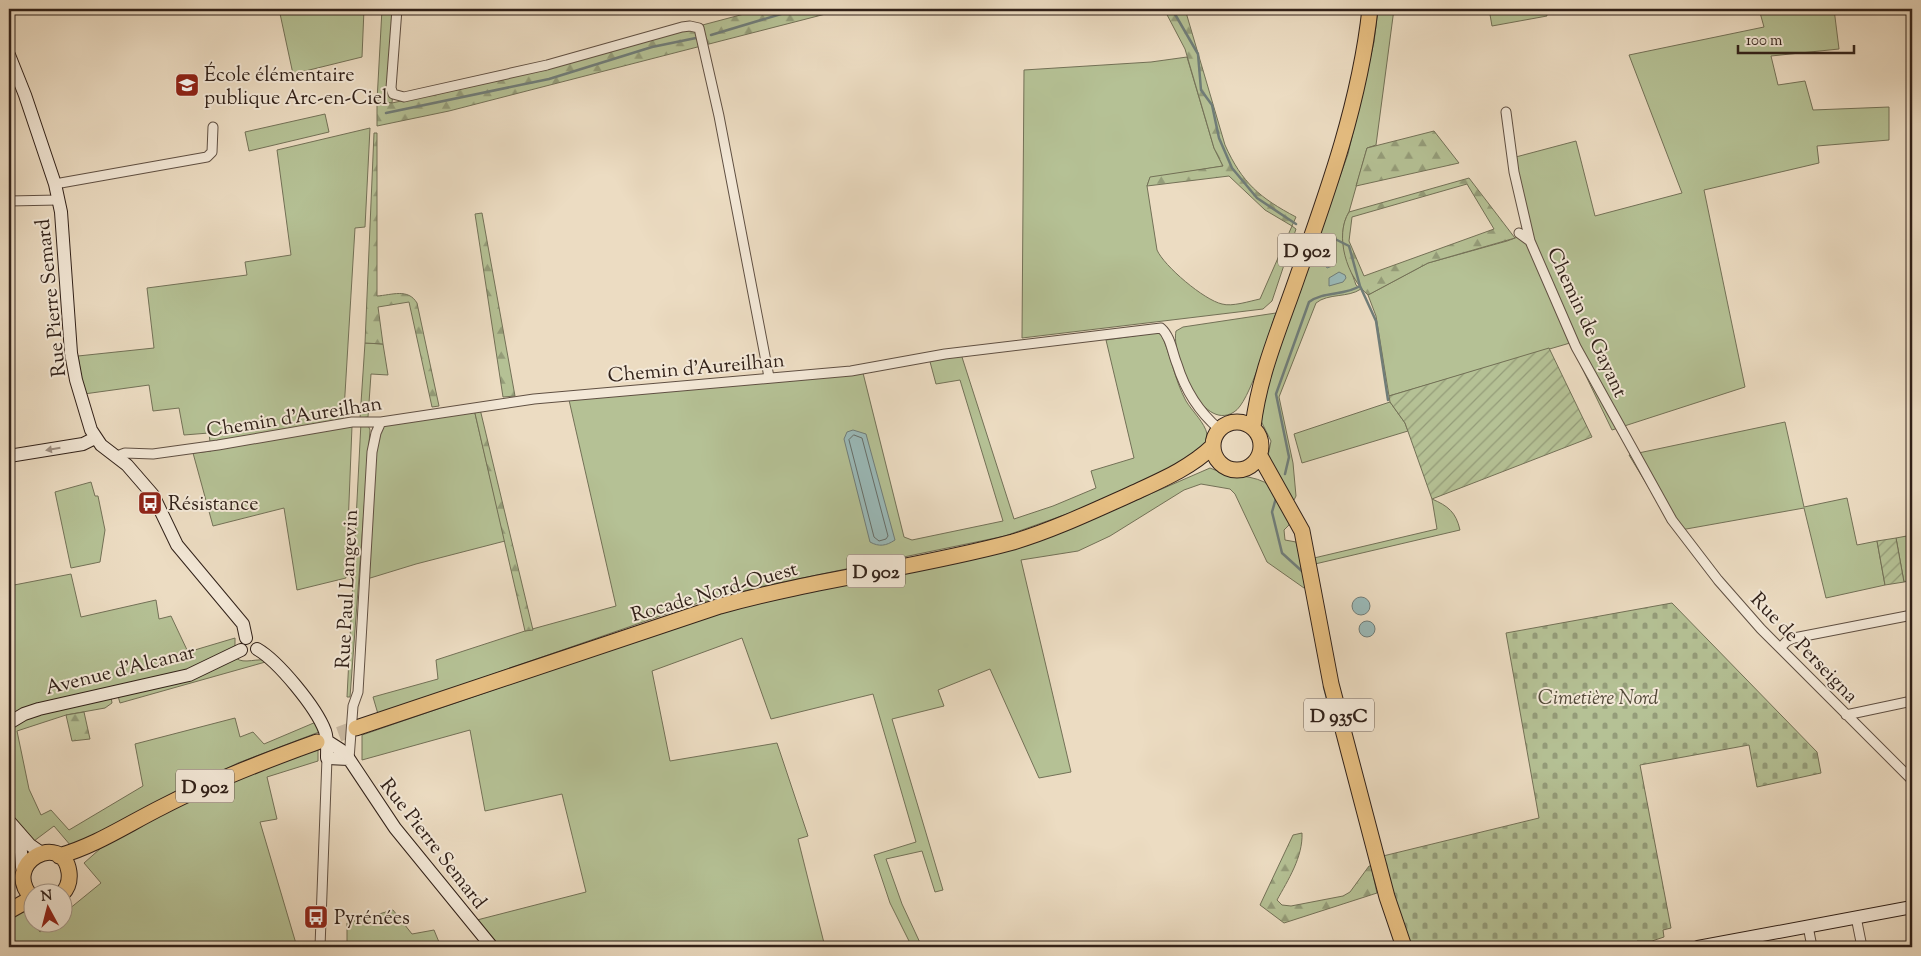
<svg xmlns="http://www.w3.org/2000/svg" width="1921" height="956" font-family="'Sorts Mill Goudy',serif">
<defs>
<pattern id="forest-firs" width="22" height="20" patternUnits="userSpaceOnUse" patternTransform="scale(1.25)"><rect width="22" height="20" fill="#b5c195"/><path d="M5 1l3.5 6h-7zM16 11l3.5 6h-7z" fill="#949c79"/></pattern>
<pattern id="cemetery-stones" width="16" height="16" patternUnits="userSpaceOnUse" patternTransform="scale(1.25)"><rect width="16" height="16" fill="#b5c195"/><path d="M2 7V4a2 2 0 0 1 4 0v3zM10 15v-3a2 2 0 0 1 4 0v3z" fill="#949c79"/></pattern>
<pattern id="garden-furrows" width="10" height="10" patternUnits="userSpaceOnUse" patternTransform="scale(1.25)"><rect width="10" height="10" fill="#b5c195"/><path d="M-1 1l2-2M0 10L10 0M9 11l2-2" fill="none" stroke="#949c79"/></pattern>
</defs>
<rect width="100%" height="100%" fill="#ecdcc2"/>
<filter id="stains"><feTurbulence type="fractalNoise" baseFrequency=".004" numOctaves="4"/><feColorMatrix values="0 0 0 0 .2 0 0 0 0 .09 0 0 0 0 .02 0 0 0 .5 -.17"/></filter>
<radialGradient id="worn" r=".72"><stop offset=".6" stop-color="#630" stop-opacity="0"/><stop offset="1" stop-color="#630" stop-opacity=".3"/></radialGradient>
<path fill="#b5c195" stroke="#737157" d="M279,9H364L362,57L293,74Z
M382,9H400L392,103L377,101Z
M1378,9H1394L1376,145L1367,148L1349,212C1335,236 1348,261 1356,285L1361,289C1348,298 1328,293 1316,303L1279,397L1293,463L1296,496L1294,500H1292L1268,456L1271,441L1260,419L1274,359L1348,154L1374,42Z
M1489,9H1545L1547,16L1492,26Z
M1759,9H1834L1839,49L1771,56L1778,85L1805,81L1813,110L1889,107V140L1817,146L1819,163L1704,190L1745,387L1612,430L1570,343L1389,396L1376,316L1368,295L1428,263L1507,241L1531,232L1512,158L1576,141L1595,216L1682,193L1629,55L1764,27Z
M1187,57L1214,148L1223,166L1150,178L1147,186L1157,250C1164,266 1204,300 1222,304C1232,307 1250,301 1260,299L1292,226L1296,229L1272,301L1263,309L1022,338L1024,70L1151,62Z
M325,114L329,132L249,151L245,132Z
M370,128L365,227L355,228L343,427L352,426L346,578L297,590L284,508L213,526L193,453L211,451L209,433L184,435L179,408L153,411L149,385L84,394L78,356L154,348L147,288L247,275L245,262L291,255L277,150Z
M1276,313C1269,333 1250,403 1234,412C1201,433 1171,354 1176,331L1183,327Z
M1160,332C1171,354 1174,379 1186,401C1192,411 1205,423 1207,434C1208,441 1203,449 1199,456L1095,504L1005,536L759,587L692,605L378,714L373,697L438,679L436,660L525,631L616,606L569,400L863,373L904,537L912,540L1003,521L960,380L936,384L929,358L961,354L1014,519L1053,506L1096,488L1091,471L1134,458L1106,340Z
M365,343L383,344L388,375L371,374L368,417L360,418Z
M1390,402L1405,423L1408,431L1302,463L1294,434Z
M474,409L505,541L416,564L367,579L377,436L384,425Z
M361,422L368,425L370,430L350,697H347Z
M1785,422L1804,507L1847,498L1857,545L1877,541L1885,585L1826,598L1804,508L1675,531L1629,455Z
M1210,468C1228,477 1257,474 1270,486C1278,495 1284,510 1290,521L1289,525L1284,530L1285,540L1296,542L1308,586L1304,588L1267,562L1235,494L1230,489L1201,484L1184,490L1110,536L1078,551L1021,560L1071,772L1039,778L990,669L938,690L944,706L892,719L943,890L935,892L922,851L886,859L902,904L922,947H912L890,903L874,855L916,842L873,694L771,719L742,638L652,671L670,761L777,743L808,836L798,839L825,947H501L477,920L586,892L562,794L485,811L470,730L362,760V735L674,628L752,604L1079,525Z
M91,482L95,496H98L105,530L100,562L71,568L55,492Z
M1432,499C1448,506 1456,512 1460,530L1315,564L1314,558L1437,529Z
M1912,535V580L1904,582L1896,538Z
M71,574L81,617L156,600L159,619L171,616L188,652L235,638V646L188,672L9,718V586Z
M236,658C244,665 258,657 269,661L120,703L118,696Z
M111,697L112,703L105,708L66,715L17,731L29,789L41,815L51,810L69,830L143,786L135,744L235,718L240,737L253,732L264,744L316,722L319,732L238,763L71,846L54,826L34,841L9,812V729L34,715Z
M318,750V761L267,777L277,819L260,822L297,947H9V920L22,910L40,932L50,924H62L63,914L101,883L84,863L101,848L156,817L261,767Z
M393,910L412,934L434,930L441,947H347V923Z"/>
<path fill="url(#forest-firs)" stroke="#737157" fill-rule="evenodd" d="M763,9H845L449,111L377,126V101L392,103L491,81Z
M1164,9H1185L1225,145C1242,183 1260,198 1296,217L1292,226L1265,210L1229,176L1147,186L1150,177L1223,166L1214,148L1185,49Z
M1434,131L1459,163L1356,186L1367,148Z
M374,133H377V296C392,295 408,288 417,303L439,406L432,407L409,302L378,307L383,344L365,343Z
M1469,178L1515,238L1428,263L1368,295C1347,277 1334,236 1349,212ZM1467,184L1494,229L1364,276L1349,241L1352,217Z
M482,213L515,396L503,397L475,214Z
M474,409H480L533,630L525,631Z
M84,712L90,739L72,741L66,715Z
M1302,833C1303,857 1288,880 1277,900L1282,905L1291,906L1343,896L1350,892L1369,866H1371L1377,893L1284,923L1260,905L1293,835Z"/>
<path fill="url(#cemetery-stones)" stroke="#737157" d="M1672,603L1817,752L1821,773L1757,787L1749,745L1640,765L1671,928L1663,930L1664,937L1652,941H1637L1634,947H1412L1401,924L1383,856L1539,818L1506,633Z"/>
<path fill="url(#garden-furrows)" stroke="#737157" d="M1549,348L1592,437L1432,499L1405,423L1390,402L1389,396Z
M1896,538L1904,582L1885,585L1877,541Z"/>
<path fill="#9abab9" stroke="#707d79" d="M1326,248L1331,250L1335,265L1327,268L1323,262V251Z
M1339,272L1345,275L1346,278L1343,282L1329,286V278Z
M853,430L866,434L895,540C886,546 879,547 870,542L844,439L847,432Z
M1352 606a9 9 0 1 1 18 0a9 9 0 1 1-18 0Z
M1359 629a8 8 0 1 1 16 0a8 8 0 1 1-16 0Z"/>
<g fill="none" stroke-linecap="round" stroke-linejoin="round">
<path stroke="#666e69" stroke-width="1" d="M854,435L862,438L888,536L886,539L879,541L874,537L849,440Z"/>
<path stroke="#707d79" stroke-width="2.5" d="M1172,9L1198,54L1201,90L1212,105L1219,138L1232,168L1257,198L1296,224
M711,35L798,9
M386,113L549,79L652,47L696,38
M1360,286L1376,321L1388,400
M1285,474L1289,457L1276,394L1309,302C1324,291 1344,296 1360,286L1349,246L1327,235
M1276,498L1272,512L1282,553L1304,573
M1324,687L1329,706"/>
<path stroke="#c7b7a0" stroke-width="15" stroke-dasharray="15 8" stroke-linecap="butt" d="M317,742L356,728"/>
<defs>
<path id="street" d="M397,9L391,88L393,94L404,97L547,65L682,27L690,26L699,28L719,116L769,377
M1506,112L1514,172L1530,241L1576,347L1672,520L1718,580L1761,629L1912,780
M55,184L207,157L212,152L213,127
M9,201L58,200
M1519,233L1530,241
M117,456L125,453L153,454L218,445L352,422H381L534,399L851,371L945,354L1161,328C1171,337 1172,352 1177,364C1185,390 1198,411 1219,429
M1781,647L1787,641L1794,638L1912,615
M1846,715L1912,701
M349,759L353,706L358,692L372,452L376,433L381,422
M1856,917L1862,947
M1808,926L1812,947
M320,947L327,758"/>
<path id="secondary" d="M9,55L25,95L55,184L61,212L71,353L76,380L91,430L101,445L127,465L153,495L177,545L243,624L246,638
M9,456L83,444L95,438
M257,649C278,661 316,707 325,731C328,740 327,748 327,758L349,759
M9,723L24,714L39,709L189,675L241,650
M327,741L341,750L349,759L395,828L492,947
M9,821L30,845L40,852
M13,828L21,852L22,867
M1698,947L1912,907"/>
<path id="primary" d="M1213 446a24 24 0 1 1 48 0a24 24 0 1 1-48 0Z
M1253,427C1259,374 1281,325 1298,275C1329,188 1360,101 1370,9
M1260,456L1302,531L1331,684L1387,897L1404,947
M356,728L720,606C817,579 917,568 1013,542C1053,530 1091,512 1129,495C1159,481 1189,469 1213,446
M59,856C97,845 126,825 162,807C212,781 264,761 317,742
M32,898C0,863 63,830 69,872C70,880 68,888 62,894
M9,911L32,898"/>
</defs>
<use href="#street" stroke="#605043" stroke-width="11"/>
<use href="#secondary" stroke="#312119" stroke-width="14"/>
<use href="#primary" stroke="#312119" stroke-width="17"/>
<use href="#street" stroke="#f3e8d7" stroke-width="9"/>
<use href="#secondary" stroke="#f3e8d7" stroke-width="12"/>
<use href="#primary" stroke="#e6be81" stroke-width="15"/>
</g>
<defs><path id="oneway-solid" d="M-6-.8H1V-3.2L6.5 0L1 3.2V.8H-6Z" transform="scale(1.25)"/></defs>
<use fill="#9c8e82" href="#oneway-solid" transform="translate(53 449) rotate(170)"/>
<defs>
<symbol id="school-square" viewBox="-11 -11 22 22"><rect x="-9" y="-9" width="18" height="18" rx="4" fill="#8f2418" stroke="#f3e8d7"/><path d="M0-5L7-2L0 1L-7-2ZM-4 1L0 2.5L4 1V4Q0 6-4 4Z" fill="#fff"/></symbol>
<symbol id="bus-square" viewBox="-11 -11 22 22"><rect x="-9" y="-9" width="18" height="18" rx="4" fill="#8f2418" stroke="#f3e8d7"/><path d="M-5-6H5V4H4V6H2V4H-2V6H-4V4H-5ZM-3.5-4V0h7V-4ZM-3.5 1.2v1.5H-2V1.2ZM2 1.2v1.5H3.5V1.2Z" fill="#fff"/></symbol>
</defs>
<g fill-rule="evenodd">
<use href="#school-square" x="173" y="71" width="28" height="28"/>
<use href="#bus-square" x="136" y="489" width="28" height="28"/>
<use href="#bus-square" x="302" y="903" width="28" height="28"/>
</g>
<g text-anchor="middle" stroke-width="4" stroke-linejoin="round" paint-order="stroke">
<g fill="#f3e8d7" stroke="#6b5d52" stroke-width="1">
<rect x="1278" y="233.5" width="58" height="33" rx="4"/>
<rect x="847" y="554.5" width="58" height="33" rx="4"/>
<rect x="1304" y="698.5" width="70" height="33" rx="4"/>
<rect x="176" y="769.5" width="58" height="33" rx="4"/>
</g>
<g font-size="19" font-weight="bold" fill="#312119">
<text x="1307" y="257">D 902</text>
<text x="876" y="578">D 902</text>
<text x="1339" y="722">D 935C</text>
<text x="205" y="793">D 902</text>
</g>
<g font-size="20" fill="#312119" stroke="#f3e8d7" text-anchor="start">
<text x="204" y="81">École élémentaire<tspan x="204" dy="23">publique Arc-en-Ciel</tspan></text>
<text x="168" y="510">Résistance</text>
<text x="334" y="924">Pyrénées</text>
</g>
<g font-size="20" fill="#312119" stroke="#f3e8d7">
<text transform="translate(50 298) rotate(-96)" y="7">Rue Pierre Semard</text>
<text transform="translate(1588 322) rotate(65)" y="7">Chemin de Gayant</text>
<text transform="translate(696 367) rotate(-5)" y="7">Chemin d'Aureilhan</text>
<text transform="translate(294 416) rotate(-9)" y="7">Chemin d'Aureilhan</text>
<text transform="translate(346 589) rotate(-87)" y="7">Rue Paul Langevin</text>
<text transform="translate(714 591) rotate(-16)" y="7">Rocade Nord-Ouest</text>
<text transform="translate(1805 647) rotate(46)" y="7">Rue de Perseigna</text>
<text transform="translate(120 669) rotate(-14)" y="7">Avenue d'Alcanar</text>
<text transform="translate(434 843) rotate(52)" y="7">Rue Pierre Semard</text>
</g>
<g font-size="20" font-style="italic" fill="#524938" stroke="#f3e8d7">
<text x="1598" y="704">Cimetière Nord</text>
</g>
</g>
<rect width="1921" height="956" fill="none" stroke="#ecdcc2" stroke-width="30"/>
<rect x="10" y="10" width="1901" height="936" fill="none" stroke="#312119" stroke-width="2.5"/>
<rect x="15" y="15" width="1891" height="926" fill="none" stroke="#312119"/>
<g transform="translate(48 908) rotate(353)"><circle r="24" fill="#f3e8d7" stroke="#a5988b"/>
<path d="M0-4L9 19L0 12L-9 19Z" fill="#8f2418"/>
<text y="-8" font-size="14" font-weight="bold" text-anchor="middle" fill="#312119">N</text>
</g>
<path d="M1738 45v8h116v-8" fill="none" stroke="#312119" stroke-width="2.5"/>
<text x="1746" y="45" font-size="15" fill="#312119" stroke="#f3e8d7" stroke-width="4" paint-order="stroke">100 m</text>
<rect width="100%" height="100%" filter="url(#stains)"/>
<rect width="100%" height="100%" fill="url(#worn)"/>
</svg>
